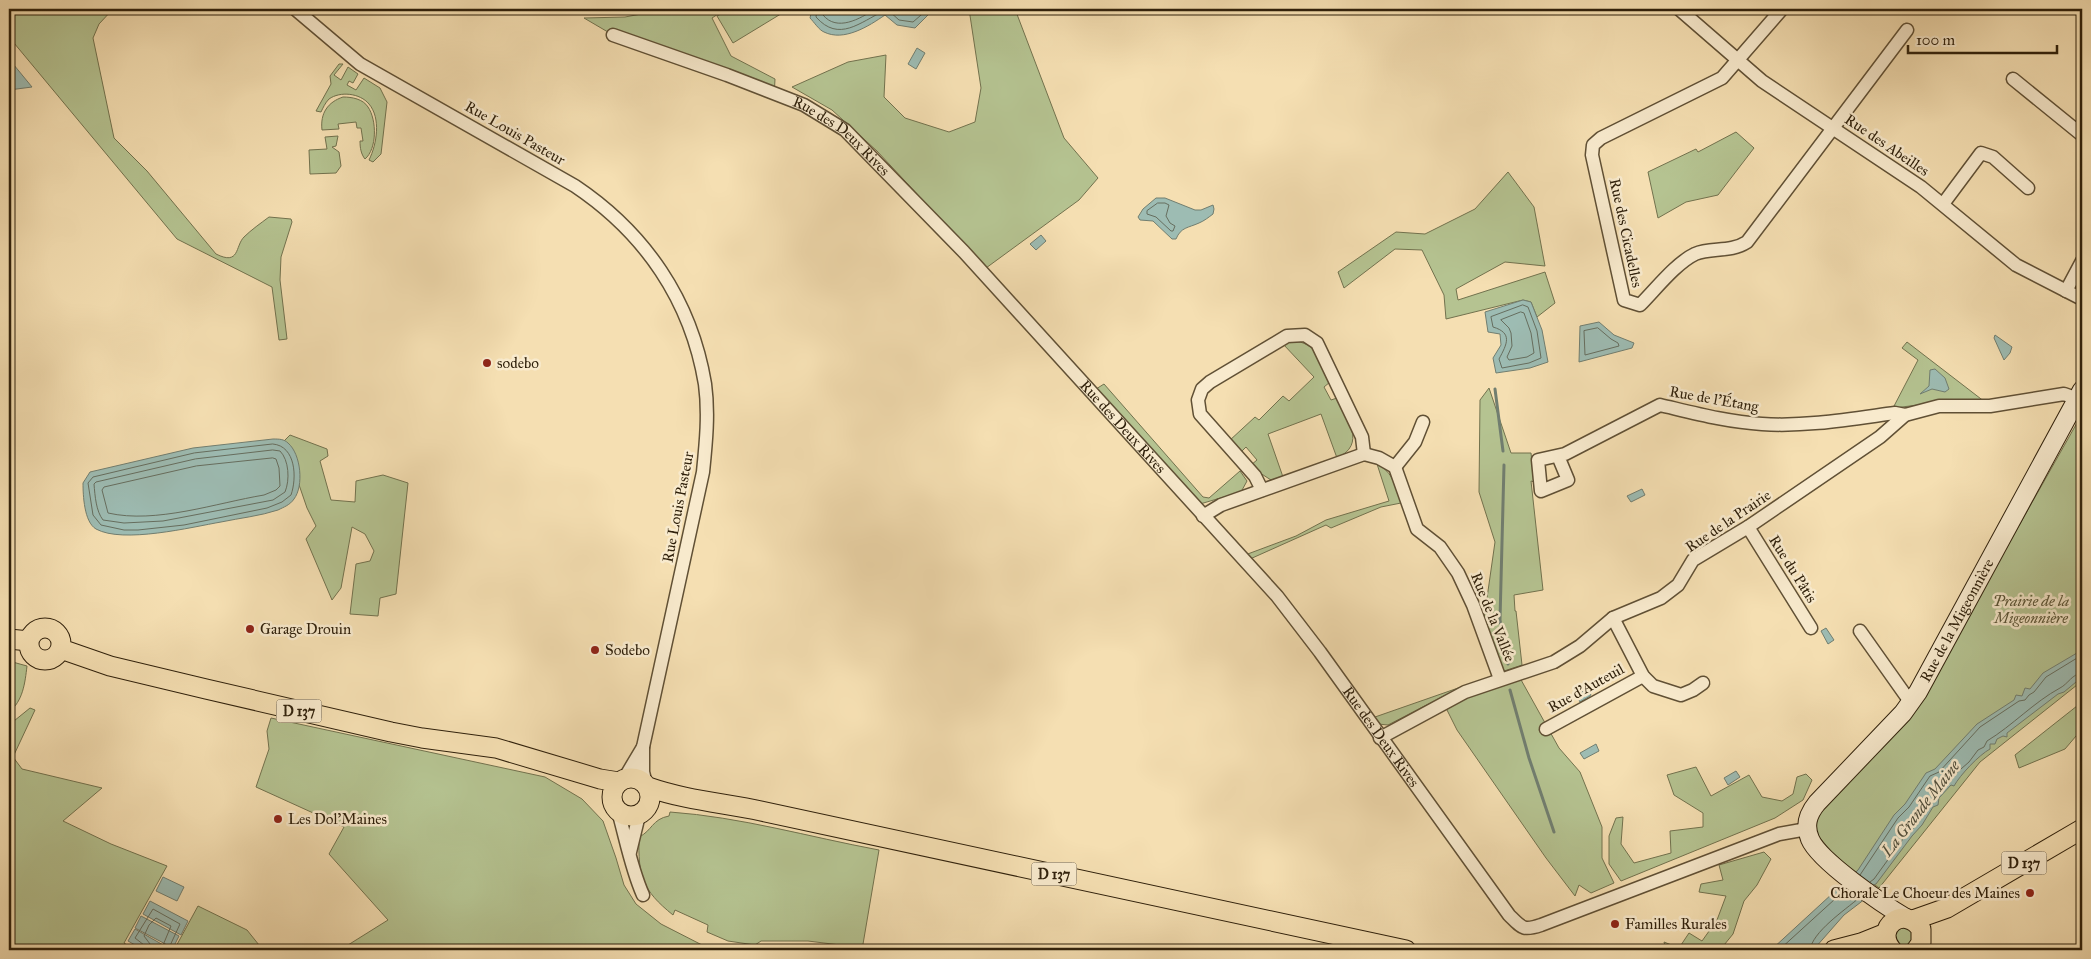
<svg xmlns="http://www.w3.org/2000/svg" width="2091" height="959" font-family="'IM FELL Great Primer',serif">
<rect width="100%" height="100%" fill="#f5dfb2"/>
<filter id="stains"><feTurbulence type="fractalNoise" baseFrequency=".004" numOctaves="4"/><feColorMatrix values="0 0 0 0 .2 0 0 0 0 .09 0 0 0 0 .02 0 0 0 .5 -.17"/></filter>
<radialGradient id="worn" r=".72"><stop offset=".6" stop-color="#630" stop-opacity="0"/><stop offset="1" stop-color="#630" stop-opacity=".3"/></radialGradient>
<path fill="#b5c391" stroke="#72724e" d="M9,9H113L99,24L93,38L114,138L147,171L216,254C240,266 235,246 244,237C251,230 261,223 269,217L291,219L292,222L281,257L280,280L287,339L279,340L272,287L177,239L9,37Z
M668,9H726L712,18L731,56L775,79L774,98L642,52L584,18L625,17Z
M730,9H782L784,12L733,43L717,16Z
M969,9H1015L1064,138L1098,178L1079,200L986,268L877,151L832,110L792,87L848,62L886,55L884,97L905,118L949,132L975,122L981,88Z
M339,64H343L334,75L341,80L348,67L358,74L353,83L349,81L347,85L356,90L364,78L380,88L387,102L381,154L373,162L369,160C377,144 381,118 369,104C360,93 340,91 329,99C325,103 323,108 321,112L316,111L331,84L330,76Z
M343,97C352,97 363,99 368,107C377,120 377,149 365,159C361,154 360,148 360,141H363L361,128H357L356,122L338,124L339,129L322,130C320,113 328,102 343,97Z
M1736,132L1754,148L1718,195L1686,202L1658,218L1648,172L1696,149L1698,152Z
M338,136L336,146L332,147L339,152L341,166L336,173L310,174L309,150L327,149L325,137Z
M1508,172L1534,207L1545,266L1505,262L1456,289L1458,300L1545,272L1555,303L1537,317L1531,302L1523,300L1446,319L1444,295L1422,250L1395,249L1344,288L1338,272L1396,232L1425,234L1475,209Z
M1291,340C1319,344 1319,359 1330,382L1324,387L1331,400L1337,398C1347,419 1367,444 1337,458L1321,414L1268,434L1283,477L1271,480L1257,471L1251,465L1257,460L1246,447L1240,453L1229,441L1255,417L1259,420L1283,396L1289,401L1314,377L1283,344Z
M1907,342L1985,402H1944L1893,408L1918,360L1902,348Z
M1104,384L1203,497L1209,498L1240,471L1247,481L1241,492L1200,504L1096,389Z
M1489,388L1511,453H1531L1534,482L1531,481L1543,590L1514,595L1515,611H1516L1522,665L1504,671L1484,619L1495,542L1479,492L1480,400Z
M2082,414V681L1980,762L1879,888L1857,871L1855,873L1831,851L1815,832L1819,808L1920,701Z
M290,435L327,449L328,456L320,461L331,500L355,502L356,481L383,475L408,483L396,594L380,598L378,616L350,614L356,564L370,561L374,551L365,534L352,527L341,588L332,600L306,539L316,526L307,508L284,441Z
M1377,464C1393,472 1396,487 1401,503L1381,507L1331,528L1326,525L1250,559L1245,555L1296,536L1326,520L1389,501Z
M9,661L27,666C25,683 23,701 9,712Z
M1520,678L1559,748L1580,772L1602,827V858L1614,883L1591,893L1579,885L1575,896L1546,858L1457,730L1446,708L1467,696Z
M1461,687L1388,725L1378,724L1375,717Z
M2082,702V729L2065,749L2019,768L2015,755Z
M30,708L35,710L13,757L22,769L102,788L63,821L111,844L167,866L124,943L135,950H9V725Z
M271,718L545,777L582,799L603,821L616,858L624,885L636,904L661,924L704,946L709,950H340L388,920L329,854L344,827L256,787L269,749L267,731Z
M1696,767L1711,796L1749,775L1762,797L1782,801L1793,794L1797,777L1806,774L1812,780L1803,800L1775,818L1621,881L1609,864V836L1616,818L1623,817L1621,844L1634,863L1671,853L1670,831L1703,827V813L1674,795L1667,775Z
M670,812C741,817 809,837 879,850L862,950H847L848,946L808,941H761L755,945L728,941L707,932L708,925L675,910L673,915C642,890 638,876 639,837C652,831 652,819 669,816Z
M1764,852L1771,859L1757,885L1744,901L1733,934L1720,950H1666L1664,942L1679,948L1689,933L1702,941L1717,920L1726,896L1699,892L1701,884L1723,880L1719,865Z
M198,906L247,930L263,950H174Z
M1895 936a9 9 0 1 1 18 0a9 9 0 1 1-18 0Z"/>
<path fill="#9dbcb3" stroke="#717e70" d="M812,9H934L915,28L897,25L885,15C869,26 844,42 824,32C819,30 814,22 810,18Z
M917,48L925,53L916,69L908,64Z
M9,59L32,87L9,90Z
M1156,198H1165L1195,210H1201L1213,205L1214,209L1213,214C1209,217 1204,221 1199,223C1188,228 1181,227 1176,239H1172L1153,221L1140,220L1138,217L1143,209Z
M1041,235L1046,241L1036,250L1030,244Z
M1523,300L1531,302L1542,330L1548,362L1530,368L1496,373L1493,358L1501,345L1500,334L1488,332L1485,312Z
M1599,322L1614,335L1634,343L1632,348L1579,362L1580,326Z
M1995,335L2012,347L2010,353L2004,360L1994,338Z
M1935,369L1945,378L1949,389L1945,392L1932,389L1920,394L1929,386L1930,370Z
M273,439C279,439 284,439 288,443C301,454 304,486 294,499C290,505 284,507 278,510C260,516 240,518 221,522C192,527 123,544 96,529C84,522 83,495 83,483L90,472L193,448Z
M1642,489L1645,495L1631,502L1627,496Z
M1826,628L1834,640L1828,644L1821,631Z
M2082,650V677L2064,692L2058,694L2007,733V737L2003,736L1997,739L1995,744H1990V749C1979,755 1960,775 1954,786L1951,785L1939,798L1938,805L1933,807L1922,825L1912,836L1876,884L1873,885L1865,899L1844,915L1815,948L1813,950H1771L1858,870L1894,815L1905,804L1926,773L1935,769L1977,724L2014,700L2016,695L2022,696L2025,688L2030,689L2043,673Z
M1587,689L1591,694L1590,696L1580,702L1576,695Z
M1596,744L1599,751L1584,759L1580,753Z
M1736,771L1740,777L1728,785L1724,778Z
M163,877L184,887L177,901L156,891Z
M150,901L188,921L181,935L143,914Z
M141,916L179,936L173,948L135,928Z
M135,929L172,950H144L128,941Z"/>
<g fill="none" stroke-linecap="round" stroke-linejoin="round">
<path stroke="#666e5f" stroke-width="1" d="M817,9L816,17C839,43 860,22 884,11H889L899,20L913,22L928,9
M823,9V15C837,32 860,19 875,9
M1158,203H1165L1169,205L1166,216L1170,223L1175,226L1173,231H1171L1156,217L1147,214V211Z
M1523,305L1528,307L1537,331L1541,358L1529,363L1502,368L1499,359C1507,344 1513,333 1493,327L1491,317Z
M1521,312L1524,313L1531,333L1534,353L1527,357L1509,360L1507,357L1512,346L1511,333L1509,328L1501,320Z
M1598,328L1611,339L1618,343L1619,346L1585,355L1584,331Z
M273,444C296,446 297,478 291,495L282,502L267,508L184,525L138,530H124L101,525L93,515L88,483L93,477L194,453Z
M273,450L280,451C289,460 290,480 285,492L273,500L163,521L124,523L103,520C96,511 95,496 94,484L96,482L195,459Z
M273,458L276,459L279,468L280,486L276,490L264,495C216,503 156,524 108,513L102,490L104,487L196,466Z
M1860,875L1898,818L1909,807L1930,776L1939,772L1980,727L2019,701L2025,700L2029,695L2034,692L2046,677L2082,655
M1870,882L1874,879L1908,832L1915,827L1929,804L1933,800L1946,782L1969,762L1978,750L1984,747L1987,741C2012,726 2034,702 2060,688C2068,684 2072,674 2082,673
M145,950L144,945L135,938L153,909L180,924L168,950
M151,950L150,944L144,936L149,925L156,918L171,926L161,950
M1779,950L1846,889
M1810,950C1812,932 1845,910 1859,898"/>
<path stroke="#717e70" stroke-width="3" d="M1495,389L1503,451
M1504,465L1500,620L1508,664
M1510,690L1529,758L1554,832"/>
<defs>
<g id="street">
<path d="M295,9L360,64L575,186C645,233 691,300 705,384C709,413 706,443 703,472L643,747V772L646,784"/>
<path d="M1679,9L1762,81L1921,187L2016,265L2082,299"/>
<path d="M1782,9L1722,78L1601,138L1593,145L1592,155L1624,300L1640,305C1655,290 1676,263 1695,254C1711,247 1730,253 1747,242L1907,30"/>
<path id="s1" d="M613,35L727,75L804,105L845,130L964,252L1277,596L1320,652L1509,915C1522,928 1523,931 1541,925L1779,834L1807,829"/>
<path d="M2013,79L2082,135"/>
<path d="M1943,204L1981,153L1993,157L2028,188"/>
<path d="M2066,291L2082,261"/>
<path d="M1558,456L1568,480L1541,491L1538,460L1565,454L1660,405C1694,413 1727,422 1762,424C1806,427 1851,419 1895,413L1905,415"/>
<path d="M1395,467L1415,442L1423,422"/>
<path d="M1262,490L1255,476L1200,414L1198,400L1202,389L1210,382L1287,336L1305,335L1317,343L1362,437L1364,454"/>
<path d="M1203,516L1221,505L1364,454L1379,458L1395,467L1417,529L1440,547L1458,573L1473,605L1500,679"/>
<path d="M1748,527L1811,628"/>
<path d="M1613,618L1643,676L1653,686L1681,695L1693,690L1703,683"/>
<path d="M1860,631L1911,703"/>
<path d="M1546,729L1643,676"/>
<path d="M1380,738L1465,692L1554,662L1580,646L1613,618L1661,598L1678,585L1693,560L1748,527L1880,437L1905,415L1939,406H1990L2064,394L2078,399"/>
<path d="M624,779L643,747"/>
<path d="M618,811C626,839 631,868 643,895"/>
<path d="M630,852L639,815"/>
</g>
<g id="secondary">
<path id="s2" d="M1906,918C1884,905 1819,861 1810,839C1804,825 1808,814 1817,803L1903,713L1918,692L2082,390"/>
</g>
<path id="primary" d="M29 644a16 16 0 1 1 32 0a16 16 0 1 1-32 0Z
M9,639L29,641
M61,649L110,666L206,689L391,732L422,738L496,748L600,779L619,782
M612 797a19 19 0 1 1 38 0a19 19 0 1 1-38 0Z
M648,787C685,800 723,803 761,811L1406,950
M1913,920L1947,908L2082,829
M1834,950L1861,943L1886,933
M1892,950C1873,928 1904,904 1921,929V943L1916,950"/>
</defs>
<use href="#street" stroke="#605035" stroke-width="15"/>
<use href="#secondary" stroke="#2f200b" stroke-width="20"/>
<use href="#primary" stroke="#2f200b" stroke-width="21"/>
<use href="#street" stroke="#f8eacd" stroke-width="12"/>
<use href="#secondary" stroke="#f8eacd" stroke-width="18"/>
<use href="#primary" stroke="#f5dfb2" stroke-width="19"/>
</g>
<g fill="#8f2418" stroke="#f8eacd" stroke-width="2">
<circle cx="487" cy="363" r="5"/>
<circle cx="250" cy="629" r="5"/>
<circle cx="595" cy="650" r="5"/>
<circle cx="278" cy="819" r="5"/>
<circle cx="2030" cy="893" r="5"/>
<circle cx="1615" cy="924" r="5"/>
</g>
<g text-anchor="middle" stroke-width="5" stroke-linejoin="round" paint-order="stroke">
<g fill="#f8eacd" stroke="#6b5d45" stroke-width="1">
<rect x="276.5" y="699.5" width="45" height="23" rx="4"/>
<rect x="2001.5" y="851.5" width="45" height="23" rx="4"/>
<rect x="1031.5" y="862.5" width="45" height="23" rx="4"/>
</g>
<g font-size="14" font-weight="bold" fill="#2f200b">
<text x="299" y="716">D 137</text>
<text x="2024" y="868">D 137</text>
<text x="1054" y="879">D 137</text>
</g>
<g font-size="15" fill="#2f200b" stroke="#f8eacd">
<text transform="translate(515 133) rotate(30)" y="5">Rue Louis Pasteur</text>
<text dy="5" stroke="none"><textPath href="#s1" startOffset="252">Rue des Deux Rives</textPath></text>
<text transform="translate(1887 145) rotate(34)" y="5">Rue des Abeilles</text>
<text transform="translate(1626 233) rotate(78)" y="5">Rue des Cicadelles</text>
<text transform="translate(1714 399) rotate(10)" y="5">Rue de l'Étang</text>
<text dy="5" stroke="none"><textPath href="#s1" startOffset="658">Rue des Deux Rives</textPath></text>
<text transform="translate(678 507) rotate(-79)" y="5">Rue Louis Pasteur</text>
<text transform="translate(1728 521) rotate(-34)" y="5">Rue de la Prairie</text>
<text transform="translate(1793 569) rotate(58)" y="5">Rue du Pâtis</text>
<text transform="translate(1493 617) rotate(68)" y="5">Rue de la Vallée</text>
<text dy="5" stroke="none"><textPath href="#s2" startOffset="396">Rue de la Migeonnière</textPath></text>
<text transform="translate(1586 688) rotate(-29)" y="5">Rue d'Auteuil</text>
<text dy="5" stroke="none"><textPath href="#s1" startOffset="1062">Rue des Deux Rives</textPath></text>
</g>
<g font-size="15" fill="#2f200b" stroke="#f8eacd" text-anchor="start">
<text x="497" y="368">sodebo</text>
<text x="260" y="634">Garage Drouin</text>
<text x="605" y="655">Sodebo</text>
<text x="288" y="824">Les Dol'Maines</text>
<text x="2020" y="898" text-anchor="end">Chorale Le Choeur des Maines</text>
<text x="1625" y="929">Familles Rurales</text>
</g>
<g font-size="15" font-style="italic" fill="#575133" stroke="#f8eacd">
<text x="2031" y="606">Prairie de la<tspan x="2031" dy="17">Migeonnière</tspan></text>
</g>
<g font-size="16" font-style="italic" fill="#504f3d" stroke="#f8eacd">
<text transform="translate(1920 808) rotate(-52)" y="6">La Grande Maine</text>
</g>
</g>
<rect width="2091" height="959" fill="none" stroke="#f5dfb2" stroke-width="30"/>
<rect x="10" y="10" width="2071" height="939" fill="none" stroke="#2f200b" stroke-width="2.5"/>
<rect x="15" y="15" width="2061" height="929" fill="none" stroke="#2f200b"/>
<path d="M1908 45v8h149v-8" fill="none" stroke="#2f200b" stroke-width="2.5"/>
<text x="1916" y="45" font-size="15" fill="#2f200b" stroke="#f8eacd" stroke-width="4" paint-order="stroke">100 m</text>
<rect width="100%" height="100%" filter="url(#stains)"/>
<rect width="100%" height="100%" fill="url(#worn)"/>
</svg>
